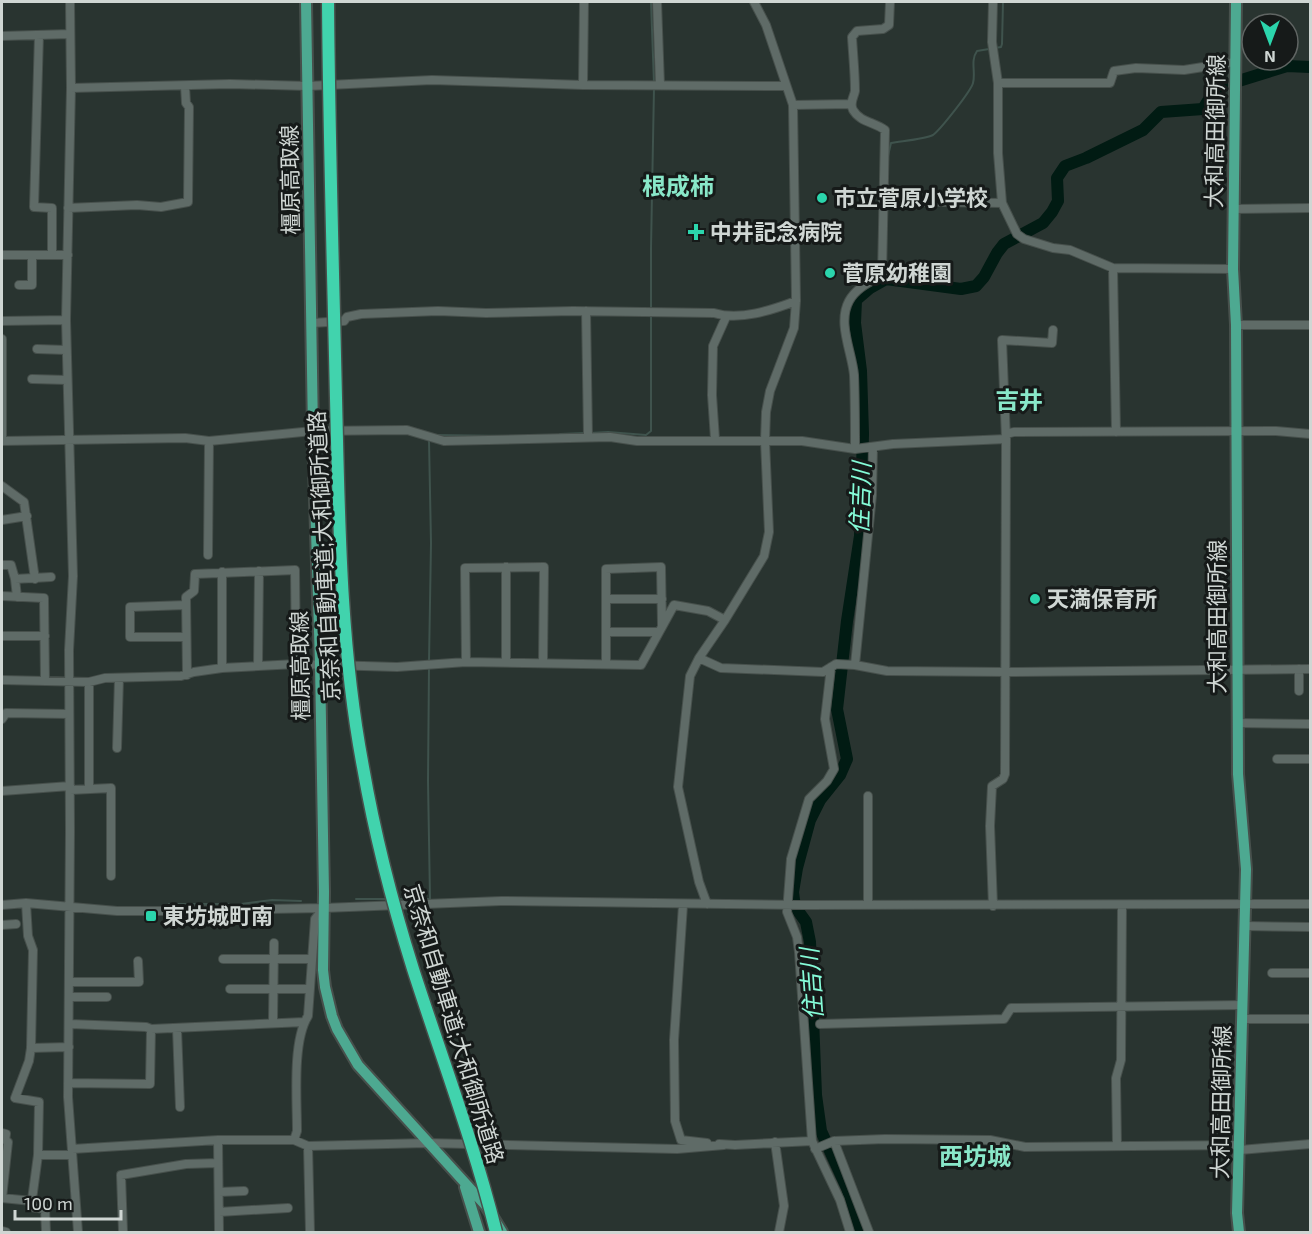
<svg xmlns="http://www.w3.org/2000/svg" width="1312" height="1234" font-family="'Exo 2','Noto Sans JP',sans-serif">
<rect width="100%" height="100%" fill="#293430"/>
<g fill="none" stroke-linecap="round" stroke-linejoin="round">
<path stroke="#3f534d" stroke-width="2" d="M651,2L654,83
M995,48L1001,47L1002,44L1003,2
M888,156L891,143C902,141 925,139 933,135C940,130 971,91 973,83C976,72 970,61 977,51L989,49
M886,267V279
M590,433L608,432L646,435L651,431V248L654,88
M560,434L584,433
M432,435L512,436
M429,440L431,543L429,662
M356,899H389
M398,899H430L428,781L429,667
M169,904H241L272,900L301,901"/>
<path stroke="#011b13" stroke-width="12" d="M861,1232L847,1188L821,1131L816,1095L810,942L806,922L796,908L794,900L793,892L797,868L810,820L820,800L840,775L847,759L837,709L847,621L860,536L863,434L861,371L855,323L856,300L870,288L886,279L961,289L976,286L984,277L997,253L1004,244L1043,223L1052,212L1058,201L1057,178L1065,166L1086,158L1143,130L1161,112L1203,109L1216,88L1287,66L1310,67"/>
<defs>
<path id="minor" d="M70,2L71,88L66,320L73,576L69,650L70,831L68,1097L78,1232
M657,2L660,85
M993,2L992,42L998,83V153L1002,203L1017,234L1024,239L1053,248L1070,250L1113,268L1233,269
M39,35L34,207L52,208V255
M2,36L70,34
M998,83H1110L1114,71L1136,68L1184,70L1235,62
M583,85L584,2
M71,88L230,84L308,86L432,80L583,85L785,86
M793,105L851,104
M883,201L1002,203
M68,208L137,205L161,207L188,202L189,107L186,103L185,86
M1234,209L1310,208
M2,255H68
M1113,268L1116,432
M19,285H32V255
M586,311L588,437
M2,321L66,320
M312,323L344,321L347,317L361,314L438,311L486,313L573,311L714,313C740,321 772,310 796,301
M1236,325H1310
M2,339V441
M37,349L66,350
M32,379L67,380
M1006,434L1014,432L1276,431L1310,434
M715,439L712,395L713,346L726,317
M2,441L185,438L209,441L313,431L407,430L444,441L610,437L637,441H802L855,449L893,444L1006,439
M855,449C855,425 855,399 854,375C852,352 837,323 849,301C856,288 870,282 882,275L885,130C874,122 860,122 853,110C849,103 854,97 855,91C855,73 853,55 852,37L857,31L883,29L889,25L890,2
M2,486L24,502L35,579
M2,520L27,516
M208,555L209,441
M2,565H11L15,579L17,597
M222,572V668
M15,579L51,577
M2,596L44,598L45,681
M606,599H662
M186,605L130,607V637H186
M606,632H659
M2,636H45
M699,658L721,668L823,672L836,664L855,665L887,671L1006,672L1310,669
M466,662L465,568L544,567L543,663
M506,662V567
M606,664V569L661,567L662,626
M258,665L259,571
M855,665L872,495L873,447
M831,667L825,719L834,769L827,781L809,799L791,859L787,912L797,937L799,952L812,1141L840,1200L850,1232
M1299,669V691
M187,675L186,597L194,591L195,574L295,570L296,664
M2,680L89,682L105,678L181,676L194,672L222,668L296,664L397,667L466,662L641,665L674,605L708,611L725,620
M89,682V789
M2,719L6,713L69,714
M1237,723L1310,724
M117,748L119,678
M1277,759H1310
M70,790L111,788V876
M2,791L70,786
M868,796V905
M26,903L28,936L33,950L31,1048L69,1047
M707,904L699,882L678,787L690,676L699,658L725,620L764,556L769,532L765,441L766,412L770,391L794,328L796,301L793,105L766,25L754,2
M2,905L26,903L117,911H166L324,908L501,901L804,905L1310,904
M683,905L674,1040L675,1121L681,1140L707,1143
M993,906L990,826L992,786L1003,779L1005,774L1006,439L1002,340L1052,343L1053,330
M2,925L16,924
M1245,926L1310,927
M223,959H312
M1272,973H1310
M70,982H139L138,961
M230,989H309
M70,997H107
M1242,1019H1310
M273,1022L274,943
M70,1024L146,1027L151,1029L304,1022
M820,1024L1004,1019L1011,1008L1243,1005
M177,1029L180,1107
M31,1048L29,1061L15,1098L39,1102L38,1155H72
M68,1083L150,1084L151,1029
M2,1133L6,1134L5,1140L8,1142L2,1198
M218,1140L219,1232
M294,1140L297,1131C297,1100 292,1041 308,1016L315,919L324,908
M834,1141L869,1232
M775,1142L784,1206L779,1232
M719,1144L735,1145L812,1141
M308,1146L310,1232
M1117,1146L1116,1078L1121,1060L1122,905
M72,1149L218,1140H294L308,1146L427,1143L677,1149L724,1145
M815,1149L834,1141L885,1139L990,1140L1025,1147L1240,1145
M1240,1150L1310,1144
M38,1155L31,1207L45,1209L46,1232
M219,1192L244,1191
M2,1198L32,1201
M219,1212L288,1208
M2,1231L6,1232
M123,1232L121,1175L186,1164L218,1163"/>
<path id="major" d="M306,2L313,431L320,664L324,892L323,970L325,987L332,1016L337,1029L358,1065L486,1206L502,1232
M1236,2L1233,269L1236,325L1238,774L1246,869L1237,1213L1239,1232
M465,1187L479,1232"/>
</defs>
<use href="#minor" stroke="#47504c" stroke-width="10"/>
<use href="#major" stroke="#47504c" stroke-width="14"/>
<use href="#minor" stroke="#5f6b67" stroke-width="8"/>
<use href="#major" stroke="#4da991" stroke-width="10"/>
<defs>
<path id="highway-bridge" d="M328,2C329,134 333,266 336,398C339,521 340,646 363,767C375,836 392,902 413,969C441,1056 474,1143 496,1232"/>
</defs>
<use href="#highway-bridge" stroke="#47504c" stroke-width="15" stroke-linecap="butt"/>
<use href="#highway-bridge" stroke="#41d3ad" stroke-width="12"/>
</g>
<g fill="#2bd5ac" stroke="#161a19" stroke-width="2">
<circle cx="822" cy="198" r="6"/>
<path d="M693 223h6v6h6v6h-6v6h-6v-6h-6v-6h6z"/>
<circle cx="830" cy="273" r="6"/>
<circle cx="1035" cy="599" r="6"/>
<rect x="145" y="910" width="12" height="12" rx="3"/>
</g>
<g text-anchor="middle" stroke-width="6" stroke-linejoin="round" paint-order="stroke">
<g font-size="22" fill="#cfd6d3" stroke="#161a19">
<text transform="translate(1215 131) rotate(-89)" y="8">大和高田御所線</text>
<text transform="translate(290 180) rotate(-91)" y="8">橿原高取線</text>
<text transform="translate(324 556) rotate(-93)" y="8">京奈和自動車道;大和御所道路</text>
<text transform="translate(1217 617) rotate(-90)" y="8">大和高田御所線</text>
<text transform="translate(300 666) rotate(-91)" y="8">橿原高取線</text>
<text transform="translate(454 1024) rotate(73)" y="8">京奈和自動車道;大和御所道路</text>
<text transform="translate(1221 1102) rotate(-89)" y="8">大和高田御所線</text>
</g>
<g font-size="22" font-weight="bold" fill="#cfd6d3" stroke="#161a19" text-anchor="start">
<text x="834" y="206">市立菅原小学校</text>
<text x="710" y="240">中井記念病院</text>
<text x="842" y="281">菅原幼稚園</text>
<text x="1047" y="607">天満保育所</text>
<text x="163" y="924">東坊城町南</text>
</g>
<g font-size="24" font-weight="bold" fill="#89e7c9" stroke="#161a19">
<text x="678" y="195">根成柿</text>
<text x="1019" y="409">吉井</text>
<text x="975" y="1165">西坊城</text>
</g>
<g font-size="24" font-style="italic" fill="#85fcd8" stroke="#161a19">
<text transform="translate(861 498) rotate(-88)" y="8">住吉川</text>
<text transform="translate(812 984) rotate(-94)" y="8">住吉川</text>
</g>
</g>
<rect width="1312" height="1234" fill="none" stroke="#cfd6d3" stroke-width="6"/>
<g transform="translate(1270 42) rotate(180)"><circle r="28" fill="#161a19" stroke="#606563" stroke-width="1.5"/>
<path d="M0-4.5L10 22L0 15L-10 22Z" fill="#2bd5ac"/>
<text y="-9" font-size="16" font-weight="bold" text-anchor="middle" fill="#cfd6d3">N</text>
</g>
<path d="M15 1210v9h106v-9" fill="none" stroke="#cfd6d3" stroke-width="3"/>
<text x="24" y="1210" font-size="18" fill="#cfd6d3" stroke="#161a19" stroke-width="4.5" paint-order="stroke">100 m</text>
</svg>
